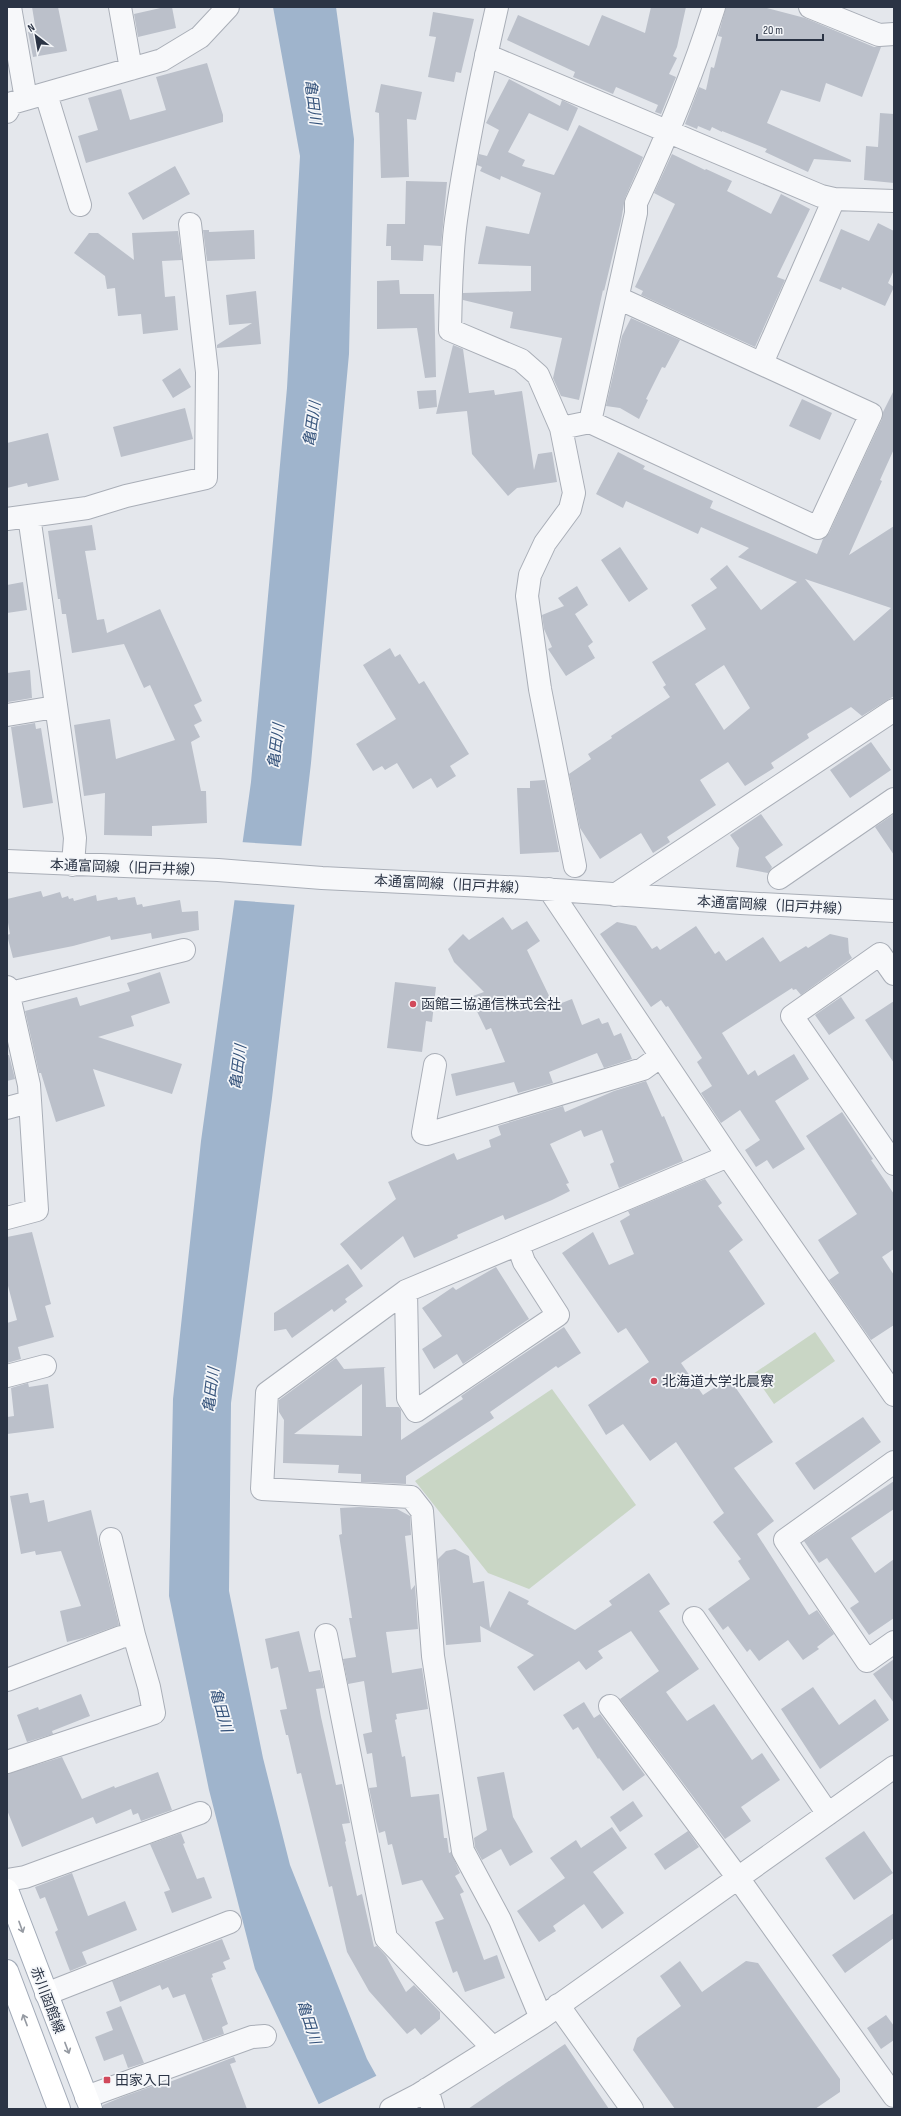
<svg xmlns="http://www.w3.org/2000/svg" width="901" height="2116" font-family="'Sofia Sans Condensed','Noto Sans JP',sans-serif">
<rect width="100%" height="100%" fill="#e4e7ec"/>
<path fill="#c9d6c5" d="M815,1332L835,1361L774,1404L753,1374Z
M552,1389L636,1505L529,1589L488,1573L415,1481Z"/>
<path fill="#9fb4cc" d="M273,7H336L354,139L349,354L311,763L272,1098L231,1403L229,1591L263,1758L290,1865L367,2059L395,2109H321L255,1969L209,1790L169,1596L173,1399L201,1141L251,782L287,388L300,156Z"/>
<path fill="#e4e7ec" d="M240,842L303,846L297,905L232,900Z
M378,2075L397,2109H319L317,2105Z"/>
<path fill="#bbc0ca" fill-rule="evenodd" d="M32,7H58L67,51L33,57L28,32L36,31Z
M165,7H172L176,28L138,37L134,14Z
M651,7H686L677,47L673,56L677,58L669,74L676,77L661,114L655,112L658,105L616,87L613,94L573,77L575,72L507,40L518,15L589,46L602,15L645,33Z
M726,7H763L805,18L874,47H881L862,97L826,83L820,102L781,90L767,123L851,160V162L814,159L808,172L765,152L767,149L722,131V132L712,127L710,131L698,126L697,129L685,124L699,87L706,90L711,67L714,68L722,37L718,36Z
M433,12L474,19L461,73L456,72L454,82L428,77L436,37L429,36Z
M207,63L223,115V122L86,163L78,136L98,130L88,98L121,89L130,120L166,110L156,77Z
M509,79L560,106L562,100L578,108L568,131L529,113L508,152L525,160L522,166L554,175L579,125L643,157L625,198L621,221L604,291L603,290L579,400L561,396L553,378L562,338L510,328L513,312L463,300V293L531,291V266L478,264L486,226L529,234L541,193L501,176L500,180L480,171L482,167L477,165L479,154L487,156L499,130L486,123Z
M381,84L422,92L416,120L407,119L409,177L381,178L379,113L375,112Z
M880,113L894,114V183L864,180L866,146L878,147Z
M672,154L705,170L706,169L732,181L727,191L771,214L781,194L810,209L777,277L785,280L755,347L641,295L643,291L635,287L675,204L654,193Z
M175,166L190,194L143,220L128,193Z
M406,181L447,182L441,246L424,245L423,261L391,260V246H386L387,224H405Z
M878,223L894,231V270L888,283L894,287L885,306L842,287L841,290L819,281L841,229L869,241Z
M203,230H209V232L254,230L255,259L207,261Z
M178,231L182,260L162,261L165,297L175,296L178,330L143,334L141,314L118,316L115,288L107,289L105,276L74,253L89,233H98L134,260L132,233Z
M399,280L400,294H434L436,377L425,378L417,328L377,329V281Z
M256,291L261,344L217,348V345L252,323L229,325L226,295Z
M631,318L680,340L665,368L662,367L646,399L648,400L639,419L620,408L606,406L622,336Z
M453,345L463,349L469,393L494,390L495,395L522,391L534,470L538,454L552,452L557,482L517,488L508,496L472,454L467,411L436,414Z
M180,368L191,387L173,398L162,380Z
M436,390L437,407L419,409L417,391Z
M894,390V449L880,480L882,481L849,555L894,526V696L862,716L851,707L807,734L809,738L771,763L774,768L745,786L728,762L700,780L716,805L667,837L670,842L653,853L641,833L600,859L580,828L569,774L591,759L588,754L612,738L611,736L670,697L663,687L666,685L652,662L706,629L691,605L717,588L710,579L727,565L761,610L797,582L738,557L749,548L701,527L698,534L626,501L623,508L596,494L618,452L645,466L643,469L713,501L710,508L817,554L823,539L829,533L882,419L883,412ZM805,579L891,608L854,641ZM724,665L750,708L724,730L695,684Z
M802,399L832,413L820,440L789,426Z
M185,408L193,439L121,457L113,427Z
M48,433L59,480L28,487L27,483L7,488V443Z
M92,525L96,550L85,551L97,620L104,619L107,633L160,609L202,701L194,705L202,721L194,725L200,737L191,742L201,791H206L207,823L152,826V836L104,835L105,793L84,796L74,725L110,719L116,759L175,740L150,685L144,688L124,644L72,653L66,614H62L60,599H58L48,531Z
M620,547L648,589L629,602L601,560Z
M23,582L27,610L7,613V585Z
M577,586L588,605L575,614L593,642L588,646L595,658L566,676L548,649L552,647L544,629L542,615L564,606L558,598Z
M390,648L395,657L400,654L419,684L424,681L469,754L450,766L456,776L437,788L431,778L413,789L397,763L385,770L382,766L373,771L356,744L396,719L363,665Z
M30,670L32,698L8,702L7,673Z
M35,723L36,729L41,728L53,803L23,808L11,727Z
M871,742L891,770L850,798L830,770Z
M545,780L559,852L520,854L517,788H530V781Z
M761,814L783,845L765,857L772,867L768,873L736,867L739,848L730,835Z
M894,814V855L875,827Z
M41,891L43,897L60,892L62,898L68,896L69,899L73,898L74,901L96,895L97,901L117,897L118,900L135,897L137,905L142,904L143,907L180,900L182,912L198,911L199,930L152,939L151,933L111,940L110,936L73,946L13,958L7,935L10,934L7,917V899Z
M503,917L512,930L527,921L540,941L527,950L554,1006L572,999L582,1025L599,1018L602,1024L608,1022L614,1036L621,1033L632,1059L604,1068L597,1053L549,1072L553,1083L518,1093L514,1082L456,1096L451,1074L505,1062L491,1028L486,1030L470,997L484,992L454,962L448,949L463,934L469,940Z
M617,922L636,926L652,949L657,946L660,950L696,926L715,954L719,951L726,961L763,937L780,962L806,946L808,948L830,934L848,938L849,953L852,958L801,995L796,989L793,990L792,988L722,1033L748,1075L755,1070L758,1076L794,1054L809,1079L775,1101L805,1149L773,1169L767,1160L756,1167L745,1150L760,1140L740,1110L721,1123L701,1093L712,1086L697,1062L702,1058L668,1006L666,1007L661,1000L651,1007L600,934Z
M160,972L170,1003L131,1016L134,1026L98,1037L182,1064L172,1094L93,1069L105,1106L56,1122L41,1073H39L25,1011L77,997L80,1006L130,991L127,983Z
M395,982L436,987L432,1022L426,1021L422,1052L387,1048Z
M841,997L855,1018L829,1035L815,1015Z
M894,1001V1063L865,1020Z
M7,1055H9L15,1079L7,1081Z
M646,1081L662,1117L664,1116L683,1161L619,1188L610,1164L614,1162L602,1130L584,1137L581,1130L550,1144L569,1183L566,1184L570,1191L552,1200L505,1220L503,1215L457,1235L458,1238L414,1258L403,1236L361,1270L340,1244L396,1199L388,1182L454,1153L457,1160L491,1147L489,1140L501,1135L498,1126L501,1125L563,1106L565,1112L614,1091Z
M842,1112L873,1159L871,1160L894,1194V1249L882,1257L894,1275V1325L871,1340L829,1280L839,1273L818,1240L857,1214L806,1136Z
M705,1179L722,1203L718,1206L743,1240L729,1251L765,1304L681,1363L703,1395L729,1378L773,1442L734,1468L774,1521L757,1534L809,1615L817,1610L834,1634L817,1647L819,1649L803,1660L788,1640L759,1661L750,1649L747,1652L728,1626L723,1630L708,1609L750,1579L738,1561L741,1559L713,1522L724,1513L676,1442L650,1461L623,1424L606,1435L588,1405L649,1362L626,1328L618,1333L562,1253L593,1232L609,1265L634,1254L620,1221L630,1215L628,1211Z
M32,1232L51,1304L45,1306L54,1337L18,1347L21,1359L7,1363V1323L17,1320L7,1282V1237Z
M348,1264L363,1286L345,1299L347,1302L334,1312L332,1309L292,1338L286,1329L274,1331V1313Z
M496,1267L529,1319L463,1364L457,1354L434,1369L422,1349L442,1336L422,1308L453,1287L456,1290Z
M564,1327L581,1353L558,1368L556,1366L490,1412L494,1418L406,1476V1484L361,1482V1474L338,1473L339,1465L283,1463L284,1420L279,1412V1400L336,1358L344,1369L386,1367L384,1368L386,1407H399L401,1410V1440L463,1399L461,1396L477,1385ZM362,1384V1436L294,1434Z
M28,1383L29,1387L48,1384L54,1428L7,1434V1417L14,1416L11,1388Z
M863,1417L881,1442L814,1490L795,1463Z
M894,1481V1509L851,1538L875,1573L894,1559V1618L869,1635L850,1608L859,1602L827,1558L819,1563L804,1541Z
M28,1493L30,1503L44,1500L48,1522L91,1510L119,1625L83,1638L67,1642L60,1611L81,1606L61,1551L36,1555L35,1551L21,1554L10,1496Z
M359,1507L397,1509L410,1516L411,1535L405,1536L411,1590L415,1585L418,1629L386,1632L392,1673L422,1668L428,1709L396,1714L397,1719L395,1720L402,1757L405,1756L411,1797L439,1794L444,1838H447L449,1853L451,1852L460,1873L455,1876L464,1892L460,1894L484,1960L497,1955L505,1978L465,1992L457,1971L453,1973L435,1922L444,1919L422,1880L402,1885L392,1844L388,1845L385,1831L379,1833L375,1817L369,1788L377,1787L372,1753L367,1754L363,1734L372,1732L364,1681L348,1684L343,1659L356,1657L349,1618H352L339,1535L342,1534L340,1508Z
M455,1549L469,1556L473,1583L484,1581L490,1628L509,1591L529,1601L527,1604L575,1630L612,1605L609,1601L649,1573L670,1604L659,1611L699,1669L666,1692L687,1721L714,1704L752,1760L762,1753L780,1780L741,1807L751,1821L725,1839L620,1699L659,1671L631,1631L598,1651L603,1658L586,1670L579,1661L534,1691L517,1667L534,1655L480,1626L481,1642L446,1645L438,1559L446,1551Z
M299,1631L309,1672L320,1670L324,1688L316,1689L321,1717L336,1785L342,1784L350,1823L342,1824L346,1841L345,1842L357,1896L362,1894L374,1947L377,1946L386,1956L406,1992L414,1985L440,2012V2019L421,2035L415,2028L407,2034L369,1991L347,1952L332,1886L329,1887L301,1773L297,1774L288,1735H286L280,1710L287,1709L278,1667L271,1669L265,1639Z
M894,1659V1703L873,1674Z
M813,1687L839,1725L875,1699L889,1720L820,1769L781,1709Z
M81,1694L90,1716L52,1731L53,1734L27,1742L17,1715L38,1707L39,1710Z
M584,1702L594,1718L600,1714L645,1775L623,1791L599,1758L598,1759L578,1727L573,1730L563,1715Z
M62,1757L82,1799L114,1786L115,1788L158,1772L172,1810L141,1821L138,1813L133,1815L131,1809L96,1824L93,1817L22,1847L7,1810V1774Z
M504,1772L513,1817L533,1852L510,1866L501,1849L482,1860L475,1847L474,1838L487,1830L477,1777Z
M633,1801L643,1816L620,1832L610,1817Z
M612,1827L627,1848L593,1872L624,1913L602,1929L584,1904L553,1926L556,1931L539,1942L517,1911L565,1878L550,1858L576,1840L581,1848Z
M688,1831L699,1847L665,1870L654,1854Z
M864,1831L893,1873L854,1900L825,1858Z
M181,1833L185,1843L183,1844L197,1879L204,1877L212,1898L172,1913L164,1892L170,1890L150,1844Z
M72,1873L88,1916L125,1901L137,1930L82,1952L87,1964L70,1971L55,1932L58,1930L45,1897L40,1899L35,1887Z
M894,1913V1938L845,1973L832,1955Z
M222,1939L230,1959L223,1962L226,1969L212,1974L213,1977L211,1978L228,2024L222,2027L224,2034L203,2041L185,1994L173,1998L168,1987L162,1990L160,1985L120,2002L112,1981Z
M680,1961L702,1992L746,1961L758,1963L840,2079V2092L815,2109H675L633,2050L637,2038L681,2006L660,1976Z
M121,2006L144,2063L128,2068L123,2054L104,2061L95,2037L113,2030L106,2012Z
M886,2015L894,2026V2040L881,2049L867,2028Z
M565,2044L609,2109H468L503,2085Z
M234,2057L236,2062L230,2064L247,2109H103V2105L122,2097L153,2086L154,2088Z"/>
<g fill="none" stroke-linecap="round" stroke-linejoin="round">
<defs>
<path id="minor" d="M10,7L26,99
M120,7L131,69
M497,7C481,77 466,149 456,220C451,256 451,293 450,330L521,360L538,375L561,428L590,422L818,528L871,414L618,298
M810,7L879,35L894,34
M486,55L821,196L834,199L894,201
M46,94L80,205
M7,112L12,103L162,60L200,37L228,7
M762,363L834,199
M590,422L636,213V203C666,139 693,74 714,7
M561,428L574,493L570,509L545,543L530,575L527,596L540,689L575,866
M29,516L75,838L73,865
M7,519L87,508L126,496L206,478L207,372L190,224
M7,715L55,707
M7,861L218,870L322,878L527,888L741,903L894,911
M779,878L894,799
M549,889L728,1156L894,1395
M615,895L894,710
M894,974L880,954L792,1016L894,1164
M7,987L29,1085L37,1210L7,1218
M7,994L184,950
M435,1065L423,1133L427,1134L643,1069L661,1056
M7,1108L29,1102
M406,1291L408,1398L416,1411L558,1315L524,1262L518,1245
M7,1376L45,1366
M894,1462L785,1540L867,1661L894,1642
M111,1539L134,1635
M694,1618L828,1814
M326,1635L386,1938L493,2048
M7,1680L121,1637L134,1635L149,1687L154,1713L7,1762
M610,1706L738,1878L894,2096
M7,1880L25,1877L200,1813
M46,1994L230,1922
M558,2005L632,2109
M541,2018L500,1920L463,1851L433,1656L422,1511L411,1497L262,1489L267,1393L406,1291L728,1156
M427,2089L433,2109
M86,2097L252,2037L265,2036
M391,2109L418,2095L541,2018L894,1767"/>
<path id="major" d="M7,1890L91,2109
M7,1971L59,2109"/>
</defs>
<use href="#minor" stroke="#a9aeb7" stroke-width="24"/>
<use href="#major" stroke="#a3abb8" stroke-width="24"/>
<use href="#minor" stroke="#f7f8fa" stroke-width="22"/>
<use href="#major" stroke="#fff" stroke-width="22"/>
</g>
<defs><path id="oneway-shaft" d="M-6 0H5M1.5-3L5.5 0L1.5 3" fill="none" stroke-width="1.6" stroke-linecap="round" stroke-linejoin="round"/></defs>
<g stroke="#959aa2">
<use href="#oneway-shaft" transform="translate(21 1927) rotate(70)"/>
<use href="#oneway-shaft" transform="translate(25 2020) rotate(-111)"/>
<use href="#oneway-shaft" transform="translate(67 2048) rotate(69)"/>
</g>
<g fill="#d1495b" stroke="#f4f6f9" stroke-width="1.5">
<circle cx="413" cy="1004" r="4"/>
<circle cx="654" cy="1381" r="4"/>
<rect x="103" y="2076" width="8" height="8" rx="2"/>
</g>
<g text-anchor="middle" stroke-width="3.5" stroke-linejoin="round" paint-order="stroke">
<g font-size="14" fill="#2b3445" stroke="#f4f6f9">
<text transform="translate(127 867) rotate(2)" y="5">本通富岡線（旧戸井線）</text>
<text transform="translate(451 884) rotate(3)" y="5">本通富岡線（旧戸井線）</text>
<text transform="translate(774 905) rotate(3)" y="5">本通富岡線（旧戸井線）</text>
<text transform="translate(48 2000) rotate(69)" y="5">赤川函館線</text>
</g>
<g font-size="14" fill="#2b3445" stroke="#f4f6f9" text-anchor="start">
<text x="421" y="1009">函館三協通信株式会社</text>
<text x="662" y="1386">北海道大学北晨寮</text>
<text x="115" y="2085">田家入口</text>
</g>
<g font-size="15" font-style="italic" fill="#34527a" stroke="#f4f6f9">
<text transform="translate(313 102) rotate(83)" y="5">亀田川</text>
<text transform="translate(312 424) rotate(-82)" y="5">亀田川</text>
<text transform="translate(276 746) rotate(-83)" y="5">亀田川</text>
<text transform="translate(238 1067) rotate(-83)" y="5">亀田川</text>
<text transform="translate(211 1390) rotate(-83)" y="5">亀田川</text>
<text transform="translate(221 1710) rotate(74)" y="5">亀田川</text>
<text transform="translate(309 2022) rotate(72)" y="5">亀田川</text>
</g>
</g>
<rect width="901" height="2116" fill="none" stroke="#2b3445" stroke-width="16"/>
<g transform="translate(36 36) rotate(329)" stroke="#f4f6f9" stroke-width="3" paint-order="stroke">
<path d="M0-3L7 15L0 10L-7 15Z" fill="#2b3445"/>
<text y="-6" font-size="11" font-weight="bold" text-anchor="middle" fill="#2b3445">N</text>
</g>
<path d="M757 34v6h66v-6" fill="none" stroke="#2b3445" stroke-width="2"/>
<text x="763" y="34" font-size="12" fill="#2b3445" stroke="#f4f6f9" stroke-width="3" paint-order="stroke">20 m</text>
</svg>
